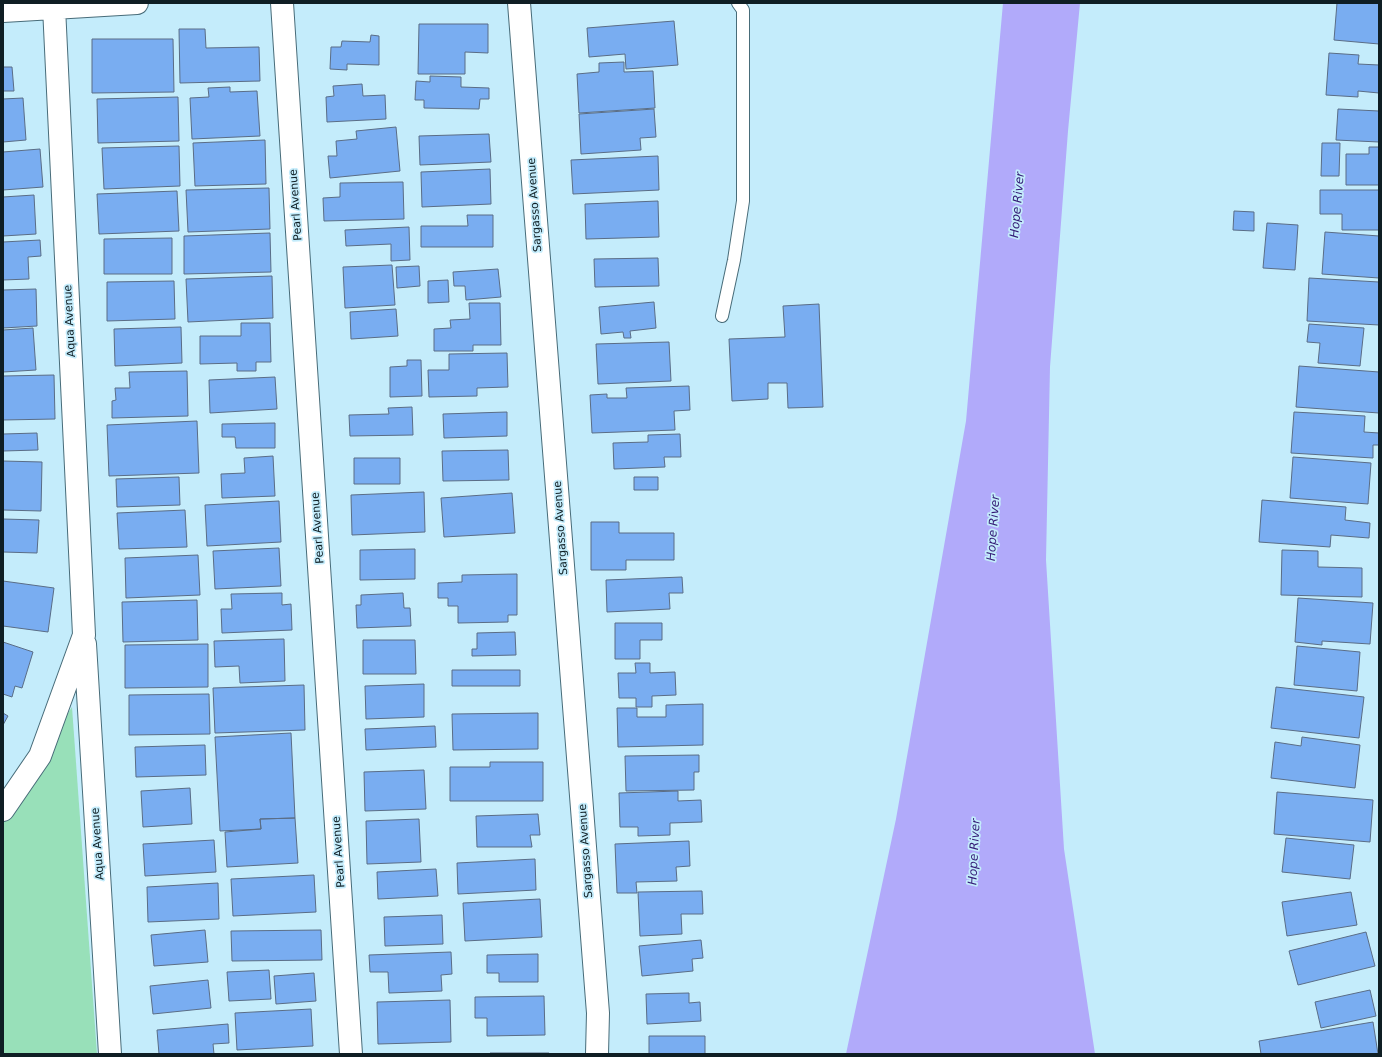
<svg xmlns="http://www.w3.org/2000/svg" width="1382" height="1057" font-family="'DejaVu Sans',sans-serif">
<rect width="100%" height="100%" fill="#c4ecfb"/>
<path fill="#98e0b9" d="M72,707L97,1054H3V813Z"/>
<path fill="#b1aafa" d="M1003,3H1080L1068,131L1050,367L1046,560L1064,849L1095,1054H846L896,819L966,421Z"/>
<path fill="#79adf1" stroke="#5a6d86" d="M1337,3H1379V44L1334,40Z
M674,21L678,65L626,69L625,54L589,57L587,28Z
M419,24H488V53L465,52V74H418Z
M179,29H205L206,48L259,47L260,81L180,83Z
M371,35L379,36V65L347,64V70L330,69L331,47H341L342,41L370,42Z
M92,39H173L174,92L92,93Z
M1329,53L1359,55L1358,64L1379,65V93L1358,91V97L1326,95Z
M624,62V72L653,71L655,108L579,113L577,74L599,72V63Z
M3,67H12L14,91H3Z
M430,76L461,77V87L489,88V99H480L479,109L424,108V100H415L416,81L430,82Z
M362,84L363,96L385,95L386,119L327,122L326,97L334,96L333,86Z
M230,87V92L257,91L260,136L192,139L190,98L209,97L208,88Z
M178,97L179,141L98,143L97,99Z
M23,98L26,140L3,142V99Z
M654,109L656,137L640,138L641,150L581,154L579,114Z
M1338,109L1379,111V142L1336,140Z
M396,127L400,171L330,178L328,156H337L336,141L357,139L356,131Z
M489,134L491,162L420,165L419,136Z
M265,140L266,184L195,186L193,143Z
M1322,143H1340L1339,176H1321Z
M179,146L180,186L104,189L102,148Z
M1369,147H1379V185H1346V154H1369Z
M40,149L43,187L3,190V152Z
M658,156L659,190L573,194L571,160Z
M490,169L491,204L422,207L421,172Z
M403,182L404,219L324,221L323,198L340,197V183Z
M269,188L270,229L188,232L186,190Z
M1320,190H1379V230H1342V214H1320Z
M177,191L179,231L99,234L97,194Z
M34,195L36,234L3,236V197Z
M658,201L659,237L586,239L585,204Z
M1234,211L1254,212V231L1233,230Z
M467,215H493V247H421V226H468Z
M1267,223L1298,225L1295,270L1263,268Z
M409,227L410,260L391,261V244L346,246L345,230Z
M1325,232L1379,236V278L1322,274Z
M270,233L271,272L184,274V236Z
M172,238V274H104V239Z
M40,240L41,256L28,257L29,279L3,280V242Z
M658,258L659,286L595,287L594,259Z
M392,265L395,305L345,308L343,267Z
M419,266L420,286L397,288L396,267Z
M498,269L501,297L466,300L465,286H454L453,272Z
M272,276L273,318L188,322L186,279Z
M1309,278L1379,282V325L1307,321Z
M448,280L449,302L428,303V281Z
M174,281L175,319L107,321V282Z
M36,289L37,326L3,328V290Z
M654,302L656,328L630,331L631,338H624L623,332L601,334L599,307Z
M469,303H500L501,345H473V351H434V329L451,328L450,320L470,319Z
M819,304L823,407L788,408L787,383H768V399L732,401L729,339L785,337L783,306Z
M396,309L398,336L351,339L350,312Z
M241,323H270L271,362H256V371H237V363L200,364V336H241Z
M1309,324L1364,328L1360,366L1318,363L1320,343L1307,342Z
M181,327L182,363L115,366L114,329Z
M33,328L36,370L3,372V330Z
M669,342L671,381L598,384L596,344Z
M507,353L508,387L477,388V396L429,397L428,370H449V354Z
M407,360H421L422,396L390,397V367L407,366Z
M1299,366L1379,372V413L1296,407Z
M187,371L188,416L112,418V401L116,400L115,388H130L129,372Z
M54,375L55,419L3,420V376Z
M275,377L277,409L210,413L209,380Z
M689,386L690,410L674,411L675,430L592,433L590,395L607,394V398H627L626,388Z
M412,407L413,435L350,436L349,415L389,414L388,408Z
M507,412V436L444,438L443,414Z
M1294,412L1365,416L1364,432L1379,433V445H1373V458L1291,453Z
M197,421L199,473L109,476L107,425Z
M275,423V448H236L235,437H222V424Z
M37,433L38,450L3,451V434Z
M680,434L681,457H664L665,467L614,469L613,443L648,442V435Z
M508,450L509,480L443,481L442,451Z
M273,456L275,496L222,498L221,474L245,473L244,458Z
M1293,457L1371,463L1368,504L1290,498Z
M354,458H400V484H354Z
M3,461L42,462L41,511L3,510Z
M179,477L180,505L117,507L116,479Z
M634,477H658V490H634Z
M424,492L425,532L352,535L351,495Z
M512,493L515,533L444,537L441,498Z
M1262,500L1346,507L1345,520L1370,523L1369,538L1331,535L1330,547L1259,542Z
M279,501L281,542L207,546L205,505Z
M185,510L187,547L119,549L117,513Z
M3,519L39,520L37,553L3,552Z
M591,522H619V533H674V560H626V570H591Z
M279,548L281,586L215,589L213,551Z
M415,549V579L360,580V550Z
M1282,550L1318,551V567L1362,568V597L1281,595Z
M198,555L200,595L126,598L125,558Z
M517,574V615H508V622L458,623V606H448V598H438V583L462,582V575Z
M682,577L683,593H669L670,609L607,612L606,580Z
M3,581L54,588L48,632L3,626Z
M282,593V605L291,604L292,630L222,633L221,609H232L231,594Z
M403,593L404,608H410L411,626L357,628L356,605H361V595Z
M1298,598L1373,603L1370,644L1322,641V645L1295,642Z
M197,600L198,640L123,642L122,602Z
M615,623H662V640H640V659H615Z
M515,632L516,655L472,656V649H477V633Z
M284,639L285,681L240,683L239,666L215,667L214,641Z
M363,640H415L416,674H363Z
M3,642L33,652L22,688L15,686L12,697L3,694Z
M208,644V687L125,688V645Z
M1297,646L1360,652L1357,691L1294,685Z
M635,663H650V673L675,672L676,695L652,696V707H636V698H619L618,673H636Z
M452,670H520V686H452Z
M424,684V717L366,719L365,686Z
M304,685L305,730L215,733L213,688Z
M1276,687L1364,697L1359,738L1271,728Z
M209,694L210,734L129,735V695Z
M703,704V745L618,747L617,708H637V717H666V705Z
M3,713L8,716L3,725Z
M538,713V749L453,750L452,714Z
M435,726L436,747L366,750L365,729Z
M291,733L295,818L260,819L261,829L220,831L215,737Z
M1302,737L1360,745L1355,788L1271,778L1275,742L1301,746Z
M205,745L206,775L136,777L135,747Z
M699,755V772H694V790L626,791L625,756Z
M490,762H543V801H450V767H490Z
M424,770L426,809L365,811L364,772Z
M190,788L192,824L143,827L141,791Z
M678,791V801L701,800L702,822L670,823V835L638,836V827H620L619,793Z
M1277,792L1373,800L1370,842L1274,834Z
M538,814L540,835H530L532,847H477L476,816Z
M295,818L298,863L227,867L225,832L261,829L260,819Z
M419,819L421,862L367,864L366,821Z
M1286,838L1354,845L1350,879L1282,872Z
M214,840L216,872L145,876L143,844Z
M689,841L690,866L676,867L677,881L636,882L637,893H617L615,844Z
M535,859L536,890L458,894L457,863Z
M436,869L438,896L378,899L377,872Z
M314,875L316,912L233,916L231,879Z
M218,883L219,919L148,922L147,887Z
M702,891L703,914H681L682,934L640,936L638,892Z
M1351,892L1357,925L1287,936L1282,902Z
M540,899L542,937L465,941L463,903Z
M442,915L443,944L385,946L384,917Z
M205,930L208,962L154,966L151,935Z
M321,930L322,960L232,961L231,931Z
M1366,932L1375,966L1298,985L1289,951Z
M701,940L703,958L692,959L693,971L642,976L639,946Z
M451,952L452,974L441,975L442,991L389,993L388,972H370L369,955Z
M538,954V982H499V973H487V955Z
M269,970L271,999L229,1001L227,972Z
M314,973L316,1001L276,1004L274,976Z
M208,980L211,1008L153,1014L150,986Z
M1370,990L1376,1016L1321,1028L1315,1002Z
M689,993V1003L700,1002L701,1021L647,1024L646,994Z
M544,996L545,1035L487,1036V1018H475V997Z
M450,1000L451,1042L378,1044L377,1002Z
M311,1009L313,1046L237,1050L235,1013Z
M1373,1022L1378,1054H1261L1259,1041Z
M228,1024L229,1043L213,1044L214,1054H159L157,1030Z
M649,1036H705V1054H649Z
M490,1053H549V1054H490Z"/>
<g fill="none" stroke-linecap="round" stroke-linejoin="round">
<defs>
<path id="lane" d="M722,316L734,260L743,201V10L738,3"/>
<path id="street" d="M282,3L351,1054
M519,3L598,1013L597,1054
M3,11L137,3
M85,644L110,1054
M3,810L40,756L84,635L54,7"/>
</defs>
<use href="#lane" stroke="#486c79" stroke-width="14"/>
<use href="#street" stroke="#486c79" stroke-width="24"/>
<use href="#lane" stroke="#fff" stroke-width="12"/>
<use href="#street" stroke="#fff" stroke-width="22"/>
</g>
<g text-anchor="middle" stroke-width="3.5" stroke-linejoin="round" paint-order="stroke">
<g font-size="11" fill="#0f1e24" stroke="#c4ecfb">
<text transform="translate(295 205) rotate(-94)" y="4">Pearl Avenue</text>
<text transform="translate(534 205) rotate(-94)" y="4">Sargasso Avenue</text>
<text transform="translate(69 321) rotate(-93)" y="4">Aqua Avenue</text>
<text transform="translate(317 528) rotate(-94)" y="4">Pearl Avenue</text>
<text transform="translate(560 528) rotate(-94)" y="4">Sargasso Avenue</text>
<text transform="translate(97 844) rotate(-94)" y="4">Aqua Avenue</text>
<text transform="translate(585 851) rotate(-94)" y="4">Sargasso Avenue</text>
<text transform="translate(338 852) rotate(-94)" y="4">Pearl Avenue</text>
</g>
<g font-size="12" font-style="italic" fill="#331a75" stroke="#c4ecfb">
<text transform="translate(1017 205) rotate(-85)" y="4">Hope River</text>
<text transform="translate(993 528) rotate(-86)" y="4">Hope River</text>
<text transform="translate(974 852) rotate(-87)" y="4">Hope River</text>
</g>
</g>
<rect width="1382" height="1057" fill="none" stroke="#0f1e24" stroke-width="8"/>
</svg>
